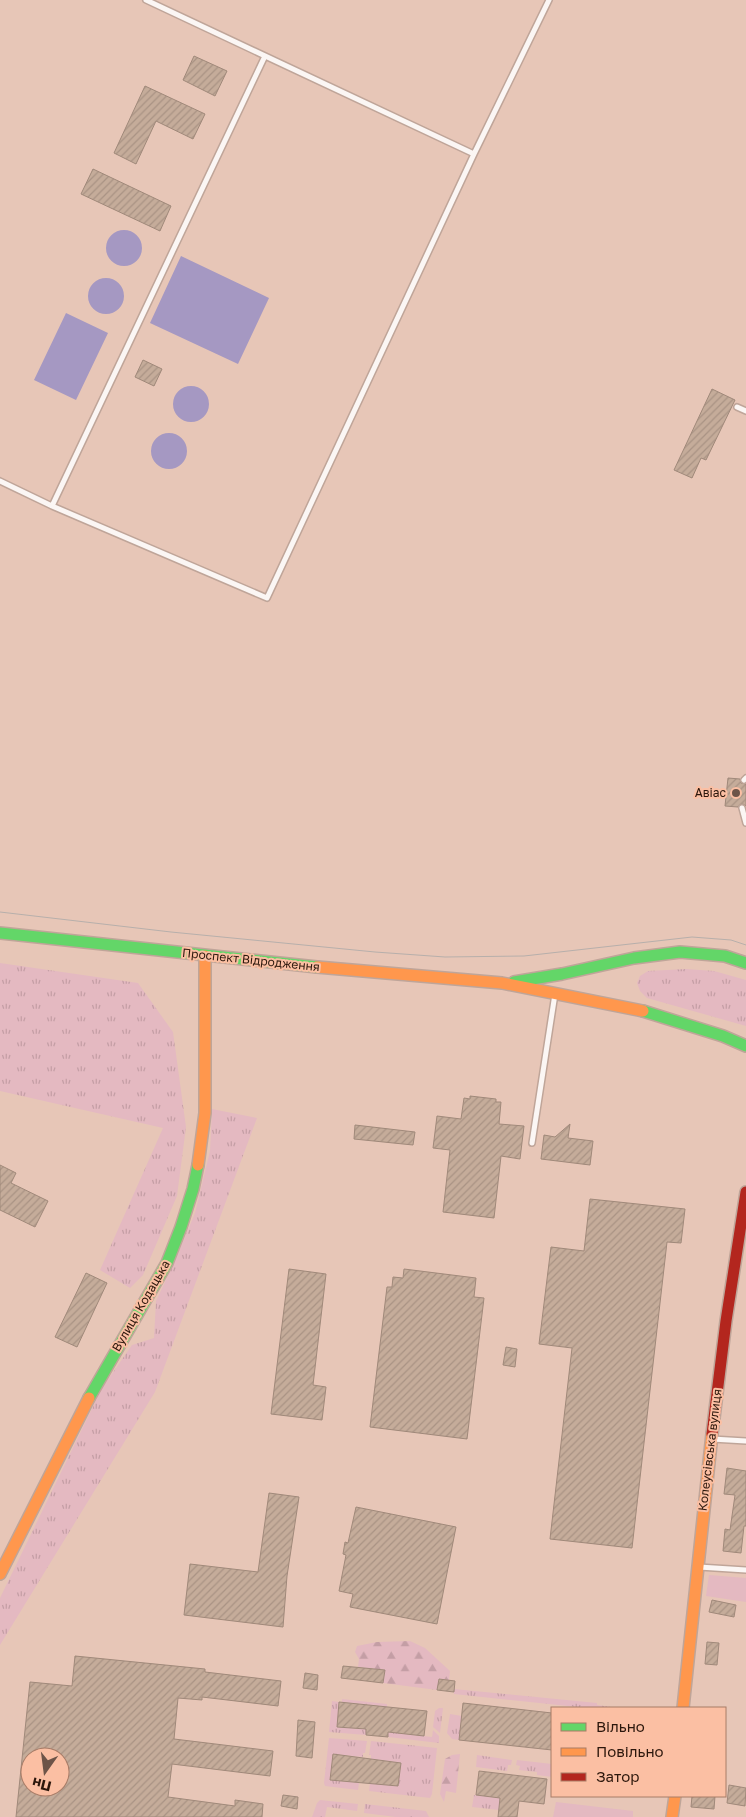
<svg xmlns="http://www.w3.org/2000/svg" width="746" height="1817" font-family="'Golos Text',sans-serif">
<defs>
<pattern id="grass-tufts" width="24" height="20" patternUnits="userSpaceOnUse" patternTransform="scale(1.25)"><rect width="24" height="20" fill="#e4b9c1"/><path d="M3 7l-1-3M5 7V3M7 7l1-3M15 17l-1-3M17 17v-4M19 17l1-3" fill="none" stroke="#c49ea5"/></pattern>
<pattern id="forest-firs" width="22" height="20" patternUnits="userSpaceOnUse" patternTransform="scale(1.25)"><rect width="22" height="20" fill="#e4b9c1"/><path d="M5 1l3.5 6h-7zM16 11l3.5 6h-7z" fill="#c49ea5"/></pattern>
<pattern id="building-hatch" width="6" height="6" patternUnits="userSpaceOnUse" patternTransform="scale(1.25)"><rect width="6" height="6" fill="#c5ac9a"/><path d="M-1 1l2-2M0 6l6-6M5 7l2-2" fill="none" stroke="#a99384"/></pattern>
</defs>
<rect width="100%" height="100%" fill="#e7c6b7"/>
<path fill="url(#grass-tufts)" d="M0,963L138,983L173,1032L186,1127L177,1196L143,1275L130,1288L100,1270L163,1128L0,1091Z
M686,969L714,971L746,980V1026L647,998L640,991L637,983L640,976L648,971Z
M212,1109L257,1118L155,1392L0,1645V1598L102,1388L132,1345L154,1338L156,1301L174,1263L195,1213L210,1151Z
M454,1689L597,1703V1705L611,1707L610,1708H587L454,1694Z
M342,1699L387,1704V1707L342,1702Z
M332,1701L339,1702L337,1727L366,1729V1735L329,1732Z
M439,1708H443L440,1733L433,1727L435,1711Z
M450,1714L462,1716L459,1740L452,1739L447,1733Z
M433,1730L439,1736V1743L388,1737V1732L432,1737Z
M329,1738L367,1741L365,1753H363V1757L333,1754L330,1780L359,1783L358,1790L325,1786L324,1783Z
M371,1741L437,1748L432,1794L430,1798L369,1791L370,1783L398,1786L401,1763L371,1759V1755H369Z
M477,1755L512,1760L511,1765H508L507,1771L476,1767Z
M517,1760L552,1764V1777L537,1775V1772L519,1770L520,1766L516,1765Z
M474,1795L506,1799L499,1810L472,1807Z
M320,1800L358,1804L357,1811L327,1807L325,1817H312L317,1803Z
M365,1804L426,1811L429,1817H396L364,1813Z"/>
<path fill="url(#forest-firs)" d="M410,1641L425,1648L450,1671L449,1680L439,1679L437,1690L383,1683L384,1670L358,1667L359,1659L355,1652L357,1646L377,1642Z
M460,1754L456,1793L446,1791L444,1802L440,1794L445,1759L452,1755Z"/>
<path fill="#e4b9c1" d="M709,1575L746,1578V1602L706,1596Z
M556,1802L633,1811V1817H553Z"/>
<path fill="#a598c2" d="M106 248a18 18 0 1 1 36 0a18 18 0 1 1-36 0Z
M181,256L269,298L238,364L150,323Z
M88 296a18 18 0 1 1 36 0a18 18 0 1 1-36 0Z
M66,313L108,333L76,400L34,380Z
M173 404a18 18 0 1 1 36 0a18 18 0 1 1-36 0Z
M151 451a18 18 0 1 1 36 0a18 18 0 1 1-36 0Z"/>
<path fill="url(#building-hatch)" stroke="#a0897a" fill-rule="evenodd" d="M194,56L227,71L215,96L183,80Z
M145,86L205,114L193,139L156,121L136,164L114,153Z
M93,169L171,206L160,231L81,194Z
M143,360L162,369L154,386L135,377Z
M712,389L735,400L706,460L701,458L692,478L674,470Z
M728,778L740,779L741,783L746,784V806L743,804L738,807L725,806Z
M470,1096L496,1099V1102H501L499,1124L524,1126L520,1159L501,1156L494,1218L443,1212L450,1150L433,1148L437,1116L461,1119L464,1098L470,1099Z
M570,1124L568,1138L593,1141L590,1165L541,1159L544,1135L555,1137Z
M355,1125L415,1132L413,1145L354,1139Z
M0,1165L16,1173L11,1183L48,1201L35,1227L0,1210Z
M590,1199L685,1209L681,1243L667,1242L632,1548L550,1539L572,1348L539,1344L551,1247L584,1251Z
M289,1269L326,1274L313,1385L326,1387L322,1420L271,1414Z
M404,1269L476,1278L474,1297L484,1298L467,1439L370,1427L387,1287H392L393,1277L403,1278Z
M86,1273L107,1283L77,1347L55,1337Z
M506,1347L517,1349L515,1367L503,1365Z
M727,1468L746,1471V1526H744L741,1553L723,1551L725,1529L730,1530L735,1495L724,1494Z
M269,1493L299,1497L287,1576L283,1627L184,1615L190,1564L258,1572Z
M356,1507L456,1527L437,1624L350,1607L353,1594L339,1591L346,1555L343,1554L345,1542L348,1543Z
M712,1600L736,1605L734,1617L709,1612Z
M707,1642L719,1643L717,1665L705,1664Z
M75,1656L205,1669V1672L281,1681L278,1706L202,1697V1700L178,1698L174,1739L273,1751L270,1776L172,1764L168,1797L235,1806V1800L263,1804L262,1817H16L30,1682L72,1686ZM30,1757H60V1787H30Z
M343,1666L385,1670L383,1683L341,1678Z
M305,1673L318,1675L317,1690L303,1688Z
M439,1679L455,1681L454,1692L437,1690Z
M339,1702L427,1711L424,1736L388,1732V1737L366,1735V1729L337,1727Z
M463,1703L552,1713V1750L459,1740Z
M298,1720L315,1722L312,1758L296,1756Z
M333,1754L401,1763L398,1786L330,1780Z
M479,1771L547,1779L544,1804L519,1801L517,1817H498L500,1798L476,1795Z
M729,1785L746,1788L745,1806L727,1803Z
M283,1795L298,1797L297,1809L281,1806Z
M692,1796H715L714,1809L691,1807Z"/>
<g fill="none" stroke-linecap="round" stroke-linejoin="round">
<defs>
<path id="lane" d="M146,0L474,154
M737,407L746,411
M0,481L52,506L267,598L474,154L549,0
M52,506L265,56
M744,780L746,778
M742,808L746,823
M532,1143L555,994
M712,1439L746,1441
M699,1567L746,1570"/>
<path id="fast" d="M0,933L317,967
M514,982L562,974L634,958L680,952L725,956L746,963
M643,1011L723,1036L746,1046
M89,1398L167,1263L181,1227L193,1189L198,1165"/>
<path id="slow" d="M317,967L502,983L643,1011
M198,1165L205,1113V956
M0,1574L89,1398
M683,1708L712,1434
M672,1817L675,1796"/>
<path id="jam" d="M712,1434L726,1321L746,1192"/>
</defs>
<use href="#lane" stroke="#bfa599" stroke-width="8"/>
<use href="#fast" stroke="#bfa599" stroke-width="14"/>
<use href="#slow" stroke="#bfa599" stroke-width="14"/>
<use href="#jam" stroke="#bfa599" stroke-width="14"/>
<use href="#lane" stroke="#fbf6f4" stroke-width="5"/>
<use href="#fast" stroke="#63d668" stroke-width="11"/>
<use href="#slow" stroke="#ff974d" stroke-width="11"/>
<use href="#jam" stroke="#b3261e" stroke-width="11"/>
<path stroke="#b7afab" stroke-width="1" d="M0,912L171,932L375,952L445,957L524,956L692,937L731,940L746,945"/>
</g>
<circle fill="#6d5448" stroke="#fbbfa3" stroke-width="2" cx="736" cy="793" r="5"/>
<g text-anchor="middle" stroke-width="4" stroke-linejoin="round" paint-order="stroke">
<g font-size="12" fill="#2c170c" stroke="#fbbfa3" text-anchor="end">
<text x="726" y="797">Авіас</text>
</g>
<g font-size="12" fill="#2c170c" stroke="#fbbfa3">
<text transform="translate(251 960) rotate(6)" y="4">Проспект Відродження</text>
<text transform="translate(141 1306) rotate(-60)" y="4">Вулиця Кодацька</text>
<text transform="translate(710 1450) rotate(-83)" y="4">Колеусівська вулиця</text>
</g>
</g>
<rect x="551" y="1707" width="175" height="90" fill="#fbbfa3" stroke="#a87c67"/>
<rect x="561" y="1723" width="25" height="8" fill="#63d668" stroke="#a87c67"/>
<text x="596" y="1732" font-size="15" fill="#2c170c">Вільно</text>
<rect x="561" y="1748" width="25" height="8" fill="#ff974d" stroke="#a87c67"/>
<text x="596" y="1757" font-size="15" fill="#2c170c">Повільно</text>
<rect x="561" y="1773" width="25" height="8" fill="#b3261e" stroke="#a87c67"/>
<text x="596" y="1782" font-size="15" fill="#2c170c">Затор</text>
<g transform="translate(45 1772) rotate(194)"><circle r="24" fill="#fbbfa3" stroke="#a87c67"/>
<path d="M0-4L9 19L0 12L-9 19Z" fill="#6d5448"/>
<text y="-8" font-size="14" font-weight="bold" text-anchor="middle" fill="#2c170c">Пн</text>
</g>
</svg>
